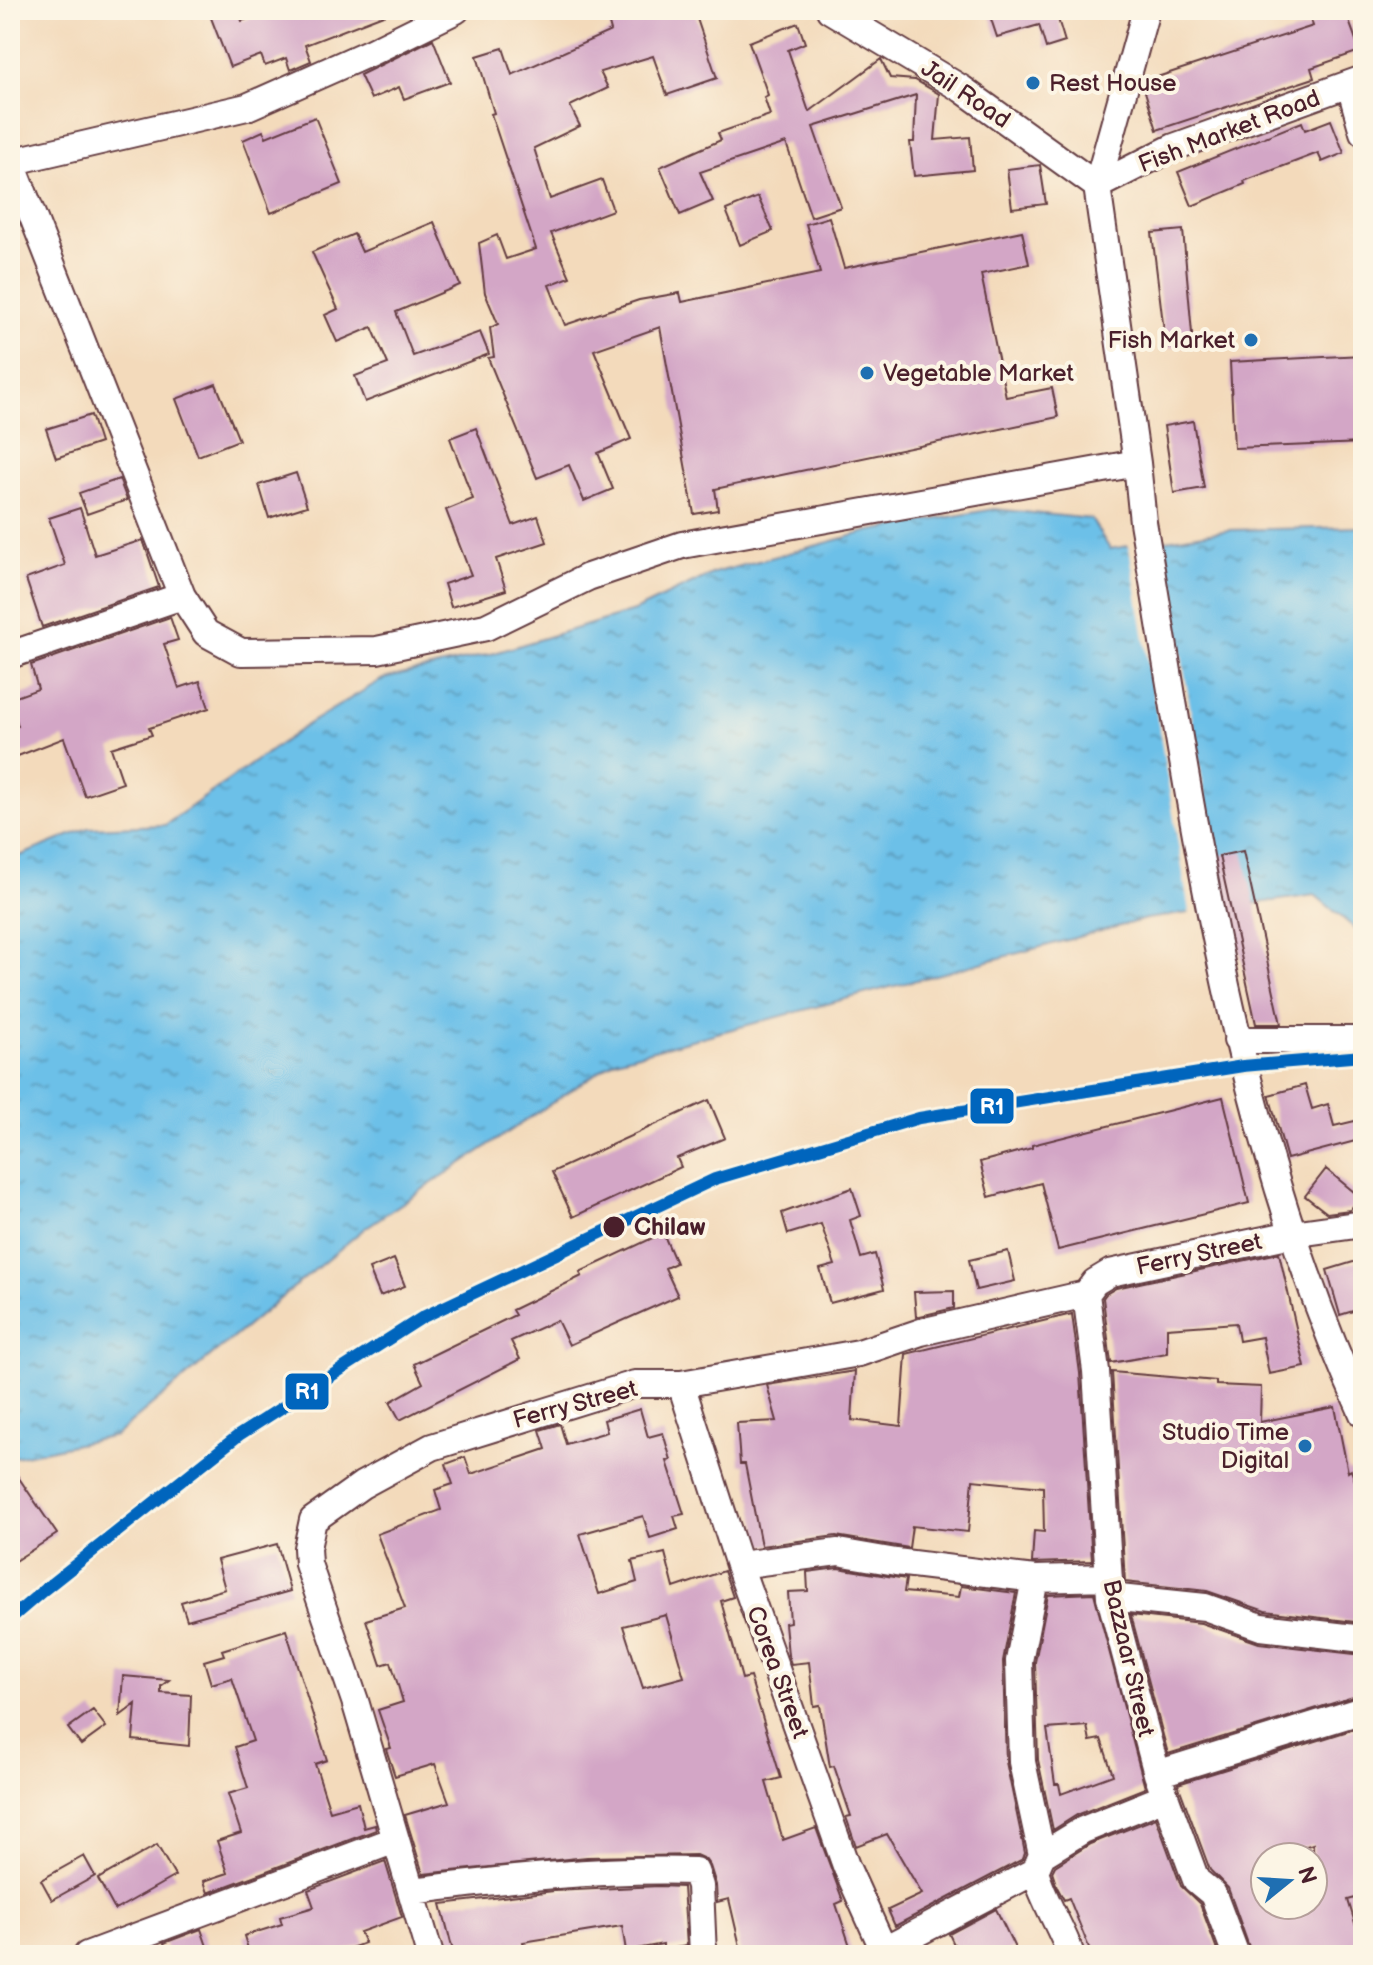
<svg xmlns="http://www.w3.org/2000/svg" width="1373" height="1965" font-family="'Balsamiq Sans',sans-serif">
<defs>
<pattern id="water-ripples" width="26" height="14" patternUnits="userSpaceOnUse" patternTransform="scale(2)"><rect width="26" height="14" fill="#6cc0e8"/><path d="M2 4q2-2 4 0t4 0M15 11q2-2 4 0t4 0" fill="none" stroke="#5b9bbc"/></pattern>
</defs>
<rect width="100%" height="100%" fill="#fcf5e5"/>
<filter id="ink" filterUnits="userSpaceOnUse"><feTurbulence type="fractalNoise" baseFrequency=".0125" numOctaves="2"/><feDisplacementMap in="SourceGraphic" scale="16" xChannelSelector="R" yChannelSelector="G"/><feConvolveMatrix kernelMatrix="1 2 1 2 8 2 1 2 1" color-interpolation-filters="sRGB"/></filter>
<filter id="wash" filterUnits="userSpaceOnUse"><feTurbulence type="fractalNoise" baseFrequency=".006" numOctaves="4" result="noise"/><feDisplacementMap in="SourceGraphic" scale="32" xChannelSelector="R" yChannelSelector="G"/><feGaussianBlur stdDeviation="1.8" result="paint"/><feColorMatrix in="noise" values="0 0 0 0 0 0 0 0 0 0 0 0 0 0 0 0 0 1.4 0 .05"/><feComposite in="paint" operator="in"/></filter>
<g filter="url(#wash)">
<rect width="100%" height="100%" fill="#f3dabb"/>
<path fill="url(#water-ripples)" stroke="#5b708a" stroke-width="2" d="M994,509L1091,519L1110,549L1229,530L1363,527V935L1315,895L1146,919L616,1060L365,1228L115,1436L10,1458V860L88,828L165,825L308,724L383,679L491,654L634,611L714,573L870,531Z"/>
<path fill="#f3dabb" d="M1162,536L1224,911L1190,916L1128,542Z"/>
<g id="blocks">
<path fill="#d3a6c6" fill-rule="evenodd" d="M208,10H238L242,21L272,10L391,12L305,45L311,61L290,70L286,58L265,66L261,55L230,67Z
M643,10H694L717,78L667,95L653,56L600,72L608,88L570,106L580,126L534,148L550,199L602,180L613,210L551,233L570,277L549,285L565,325L639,300L680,293L682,302L820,273L806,224L829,217L844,268L1022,231L1029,264L981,274L1006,397L1052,388L1058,417L715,489L718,510L694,514L660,327L594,350L631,439L598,453L613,489L584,501L569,465L537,478L488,358L494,357L490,328L498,324L485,293L479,243L497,235L506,259L536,249L491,114L494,113L477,56L503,48L512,75L611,31L608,20Z
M988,10H1069L1070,15L1058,19L1065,42L1046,48L1039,25L997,37Z
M1308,10H1345L1360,51L1311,68L1314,78L1157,130L1142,82L1313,26Z
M798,23L805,43L788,50L809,112L881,59L890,78L915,80L939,94L935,140L970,137L973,170L914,176L910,142H914L916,95L813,127L841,207L811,217L786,143L700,172L713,201L680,215L660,167L721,140L718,133L770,115L764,97L768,95L749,42Z
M433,39L450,82L404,99L399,87L371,99L360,75Z
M315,117L342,184L271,213L243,140L263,131L266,137Z
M1331,120L1344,153L1322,162L1318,153L1244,181L1245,184L1192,206L1178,172L1302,122L1305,130Z
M1040,165L1046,204L1012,208L1007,169Z
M758,197L773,231L740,245L726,210Z
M434,222L460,285L396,312L413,356L480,332L489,354L365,402L355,376L388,364L372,327L337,342L325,315L338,309L312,252L354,234L362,252Z
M1183,230L1193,345L1166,348L1152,233Z
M1362,355L1363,443L1234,448L1230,362Z
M216,384L239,440L198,456L176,399Z
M91,415L100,443L56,458L46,429Z
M1193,421L1204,488L1174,493L1164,426Z
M476,428L513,525L538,516L547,542L496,559L506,590L451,607L444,584L471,575L446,510L473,499L450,438Z
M296,473L307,506L269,518L259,485Z
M119,479L127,500L87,514L79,493Z
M80,508L95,555L143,540L159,587L42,627L26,579L65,565L49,518Z
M170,617L178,640L164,644L179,688L200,681L209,708L149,728L152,735L111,748L123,783L85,796L64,738L10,759V730L18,726L10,699L38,689L31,665Z
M1243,851L1281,1024H1256L1219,856Z
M1305,1085L1312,1109L1328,1104L1334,1126L1363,1119V1139L1287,1159L1269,1095Z
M1223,1097L1249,1203L1058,1250L1041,1183L989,1197L980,1162L1032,1148V1145Z
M709,1100L725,1138L677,1158L681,1167L573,1217L552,1172Z
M1326,1169L1360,1197L1350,1210L1327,1213L1305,1196Z
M852,1188L861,1216L850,1220L861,1258L875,1254L884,1289L830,1303L820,1269L835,1265L821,1224L788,1234L782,1213Z
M663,1233L676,1263L665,1268L678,1296L569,1345L557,1320L511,1341L520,1359L400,1420L390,1402L423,1383L414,1364L515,1315L512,1310L582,1276L580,1272Z
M1008,1251L1015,1281L976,1290L969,1260Z
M1279,1253L1305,1367L1269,1374L1262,1337L1239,1341L1236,1323L1167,1328V1353L1111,1363L1103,1298L1106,1294L1116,1288Z
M394,1259L405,1286L380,1296L369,1269Z
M1363,1259V1308L1340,1315L1327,1270Z
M954,1291V1308L916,1317L914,1292Z
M1072,1314L1080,1373L1092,1561L1032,1563L1034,1531L1044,1532L1043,1487L973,1480L968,1532L912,1526L909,1548L836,1536L761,1546L745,1464H740L737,1423L777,1421L767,1385L855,1371L852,1420L901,1426L906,1354Z
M1112,1372L1216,1381V1385L1261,1387L1260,1422L1335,1407L1348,1472L1351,1470L1363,1503V1623L1265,1611L1207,1591L1125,1582Z
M640,1409L648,1437L663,1433L671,1460L667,1461L684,1514L674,1516L678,1529L650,1538L643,1516L580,1534L599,1594L637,1582L632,1561L665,1553L674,1588L724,1571L733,1597L721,1601L742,1679L750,1677L781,1778L766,1782L783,1840L816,1828L843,1901L836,1904L853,1955H742L729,1899L717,1902L716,1885L710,1866L705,1859L696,1855L587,1857L423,1874L405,1815L449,1802L435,1764L395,1776L386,1749L391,1748L378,1710L403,1702L391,1662L381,1665L366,1620L405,1608L377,1534L441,1510L435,1490L453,1484L446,1464L465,1457L471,1474L546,1449L540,1430L560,1424L566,1444L607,1432L604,1420ZM666,1615L684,1677L643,1688L623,1626Z
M10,1465L57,1534L10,1564Z
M277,1544L290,1591L187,1620L181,1602L225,1589L217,1560Z
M838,1568L906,1579L904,1592L959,1597L961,1586L1016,1593L1003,1661L1006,1762L1025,1853L1023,1859L895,1926L888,1910L922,1894L887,1834L856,1846L846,1817L851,1816L834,1766L830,1767L820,1705L814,1706L809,1662L791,1664L788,1655L785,1623L790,1622L788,1592L808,1591L807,1572Z
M1094,1593L1145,1788L1077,1815L1053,1830L1038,1760L1035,1662L1048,1595ZM1087,1726L1090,1741L1101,1739L1113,1775L1061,1794L1059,1784H1055L1047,1729Z
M1131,1615L1201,1623L1259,1643L1363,1655V1694L1168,1754Z
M286,1630L327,1760L315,1764L330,1811L358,1803L364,1828L375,1825L376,1830L208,1893L204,1881L228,1873L217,1841L241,1833L228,1794L248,1788L235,1747L253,1741L232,1678L211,1684L204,1661L224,1655L222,1650Z
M123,1676L169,1680L161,1686V1693L191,1695L189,1746L133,1740L136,1704L120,1716Z
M93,1710L106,1727L81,1745L68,1728Z
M1361,1727L1363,1739V1896L1348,1900L1362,1946L1353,1948L1356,1955H1252L1228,1888L1210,1870L1178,1784ZM1313,1844V1905H1265V1874L1261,1861L1265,1857H1273Z
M1156,1818L1181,1886L1200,1904L1219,1955H1092L1069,1898L1064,1900L1057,1887L1052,1872L1055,1866L1090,1844Z
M157,1845L175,1876L115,1910L98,1879Z
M84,1856L95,1876L52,1900L41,1880Z
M385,1861L402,1917L360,1932L365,1943L332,1955H250L244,1936L282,1924L280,1917L314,1907L308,1890Z
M659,1886L683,1887L687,1946L663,1950V1944L626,1951L622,1926L523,1942L526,1955H454L441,1904L554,1891Z
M996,1909L1015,1948L1000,1955H959L949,1934Z
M201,1929L210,1955H169L164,1943Z"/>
</g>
</g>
<g filter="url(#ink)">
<use href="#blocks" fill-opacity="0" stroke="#633b41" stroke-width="2"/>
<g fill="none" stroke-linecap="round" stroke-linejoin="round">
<defs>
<path id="minor" d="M830,10L962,89L1097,186
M1146,10L1097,186L1137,463L1143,522C1195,826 1233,1130 1363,1414
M1350,85L1363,132
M11,161L182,596L206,633L241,652L377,650L486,627L588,577L682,545L1137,463
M10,162L247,107L371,52L456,10
M1097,186L1174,147L1363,79
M10,655L182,596
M1237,1040H1363
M1086,1294L1096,1371L1110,1597L1157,1774L1196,1880L1213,1894L1236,1955
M681,1384L739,1565L846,1866L886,1955
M739,1565L838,1552L896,1562L1035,1579L1108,1577
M1035,1579L1019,1661L1022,1762L1042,1855
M1110,1597L1205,1607L1261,1627L1363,1639
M1157,1774L1363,1710
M1035,1871C1043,1901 1061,1926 1071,1955
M412,1891C506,1879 599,1868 695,1871L700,1886L703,1955
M87,1955L395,1840
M430,1955L355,1701L308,1564L307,1548L313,1520L362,1485L432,1447L635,1384H681L859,1353L921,1332L1086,1294L1095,1282L1110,1273L1292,1234L1363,1224
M875,1955L1035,1871L1042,1855L1083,1830L1165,1797"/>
</defs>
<use href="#minor" stroke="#633b41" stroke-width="30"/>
<use href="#minor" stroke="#fff" stroke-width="26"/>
<defs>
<path id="rail-1" d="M10,1619L45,1589L239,1435L423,1317L715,1179L919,1118L1243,1066L1363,1056"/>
</defs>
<use href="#rail-1" stroke="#fcf5e5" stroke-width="18"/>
<use href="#rail-1" stroke="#0065bd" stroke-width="12"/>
</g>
</g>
<g fill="#1f6fb2" stroke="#fcf5e5" stroke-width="3">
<circle cx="1033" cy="83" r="8"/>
<circle cx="1251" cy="340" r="8"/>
<circle cx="867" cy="373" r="8"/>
<circle cx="1305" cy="1446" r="8"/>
</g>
<circle fill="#4a1f2b" stroke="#fcf5e5" stroke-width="3" cx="614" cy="1227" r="12"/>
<g text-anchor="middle" stroke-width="8" stroke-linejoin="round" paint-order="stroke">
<g font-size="24" fill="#4a1f2b" stroke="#fcf5e5" text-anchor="start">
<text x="1049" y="91">Rest House</text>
<text x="1235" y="348" text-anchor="end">Fish Market</text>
<text x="883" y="381">Vegetable Market</text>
<text x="1289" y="1440" text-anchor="end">Studio Time<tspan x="1289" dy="28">Digital</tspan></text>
</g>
<g font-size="24" fill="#4a1f2b" stroke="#fcf5e5">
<text transform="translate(966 94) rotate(34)" y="8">Jail Road</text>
<text transform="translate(1229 131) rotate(-21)" y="8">Fish Market Road</text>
<text transform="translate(1199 1254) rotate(-12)" y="8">Ferry Street</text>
<text transform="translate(575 1404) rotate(-15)" y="8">Ferry Street</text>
<text transform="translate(1129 1658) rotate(77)" y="8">Bazzaar Street</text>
<text transform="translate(778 1672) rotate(70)" y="8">Corea Street</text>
</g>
<g font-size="24" font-weight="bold" fill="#4a1f2b" stroke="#fcf5e5" text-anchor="start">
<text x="634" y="1235">Chilaw</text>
</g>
</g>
<g stroke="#fcf5e5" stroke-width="3">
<rect x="969" y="1087" width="46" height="38" rx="8" fill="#0065bd"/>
<rect x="284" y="1372" width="46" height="39" rx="8" fill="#0065bd"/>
</g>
<g font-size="22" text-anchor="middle" font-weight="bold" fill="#fff">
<text x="992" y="1114">R1</text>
<text x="307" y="1399">R1</text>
</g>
<rect width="1373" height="1965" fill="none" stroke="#fcf5e5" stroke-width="40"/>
<g transform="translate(1289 1881) rotate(72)"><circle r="38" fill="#fcf5e5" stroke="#b59f9b" stroke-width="2"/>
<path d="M0-6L14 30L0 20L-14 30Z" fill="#1f6fb2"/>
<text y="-12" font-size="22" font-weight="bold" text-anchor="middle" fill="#4a1f2b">N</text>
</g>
</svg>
